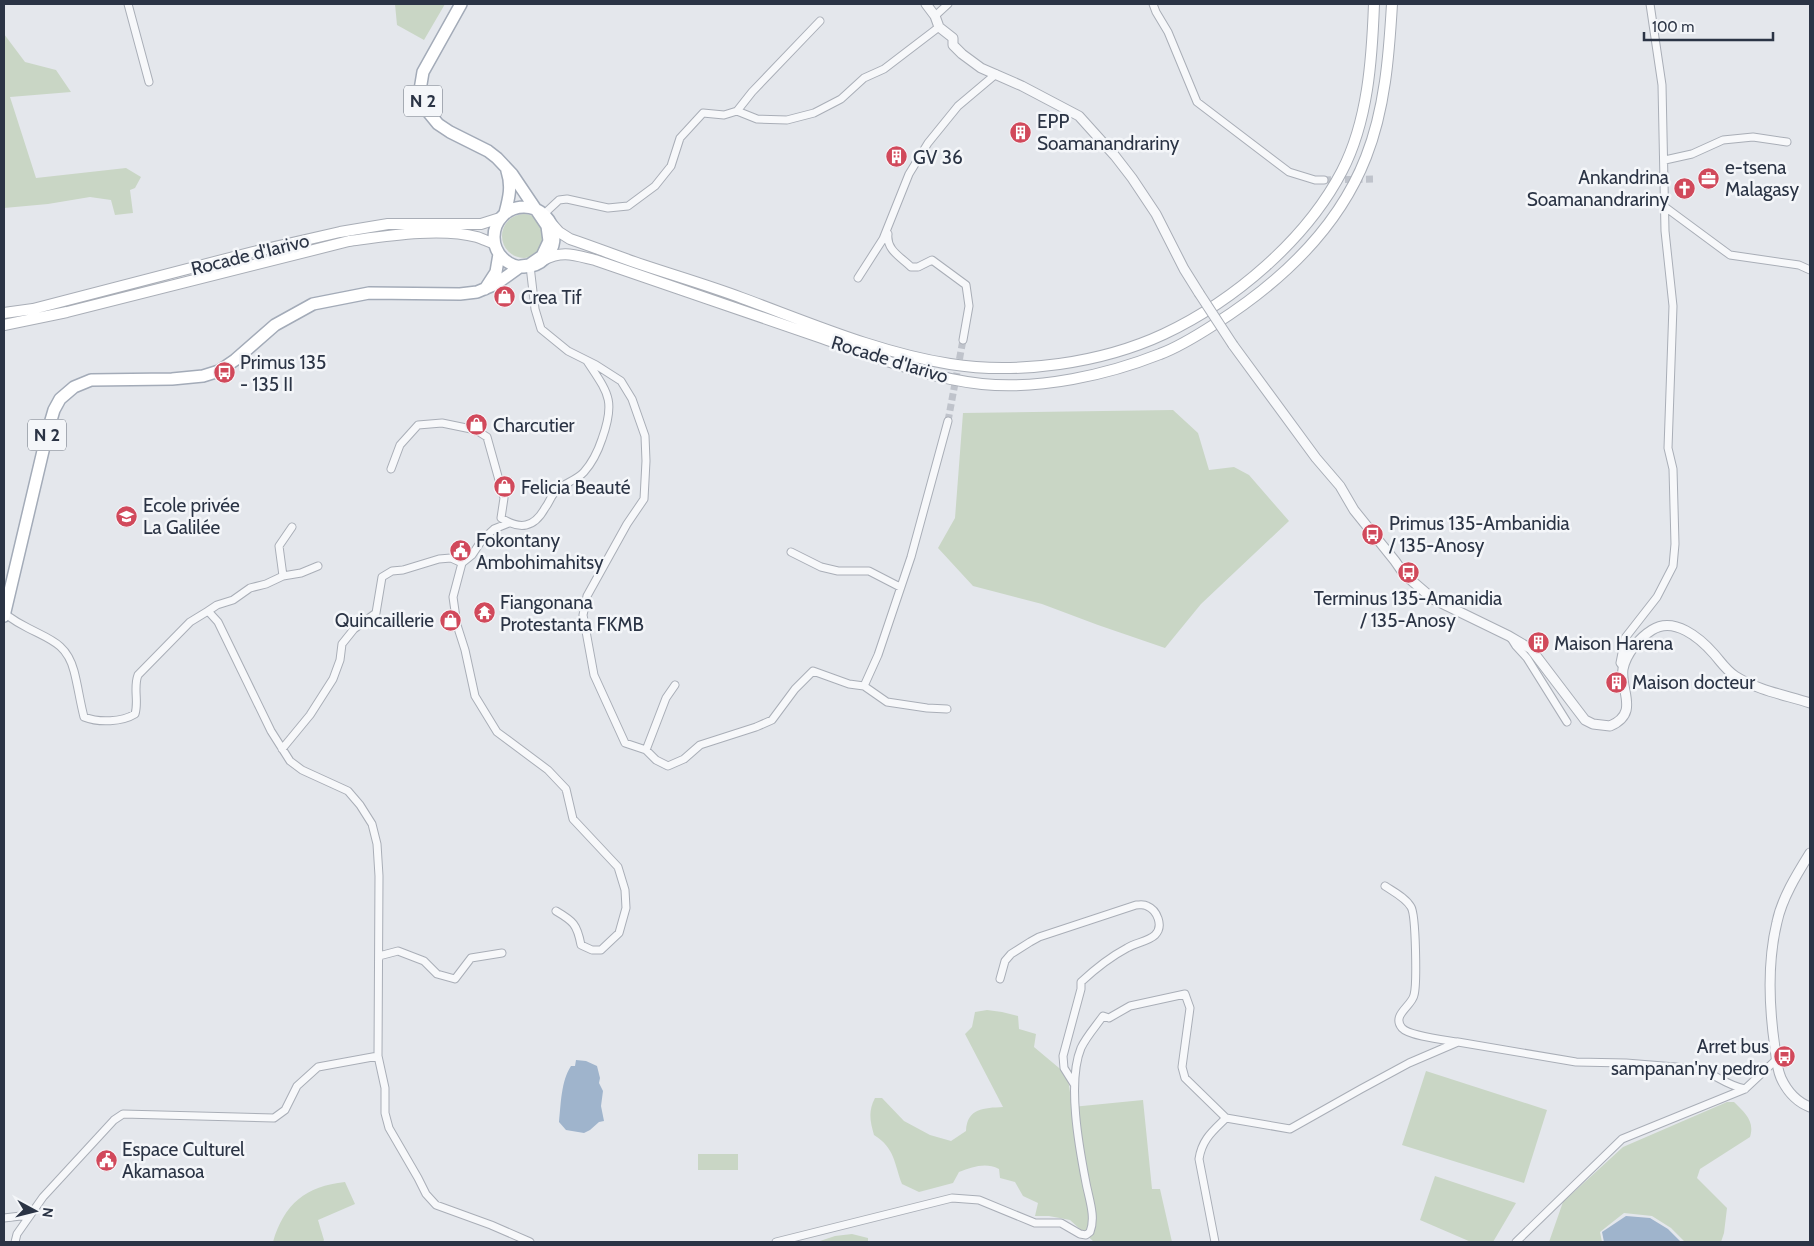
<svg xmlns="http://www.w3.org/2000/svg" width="1814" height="1246" font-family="Cabin,sans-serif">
<rect width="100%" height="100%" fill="#e4e7ec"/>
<path fill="#c9d6c5" d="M395,4H445L424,40L397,25Z
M4,34L25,62L56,70L71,92L10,97L36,178L126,168L141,177L135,188L130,190L133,213L115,215L111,200L90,197L48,204L4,208Z
M502 236a22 22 0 1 1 44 0a22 22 0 1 1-44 0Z
M1173,410L1198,433L1209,470L1234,467L1249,475L1289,521L1201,604L1165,648L1098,625L1042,604L973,586L938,548L955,518L963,413Z
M987,1010L1002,1012L1018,1016L1019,1029L1036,1034L1034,1047L1065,1073L1069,1085L1072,1107L1143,1100L1152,1189H1160L1172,1242H1094L1070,1220L1049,1216H1035L1038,1203L1023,1196L1015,1182L1000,1178L999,1169C985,1162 973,1167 959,1172L953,1183L919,1192L902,1184C894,1163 895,1148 874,1135C870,1121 868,1111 875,1098H882L904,1121L930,1135L951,1141L966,1131C967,1108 984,1108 1003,1107L965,1034L972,1027L975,1012Z
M1426,1071L1547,1110L1524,1183L1402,1145Z
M1727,1102H1734C1745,1113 1755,1121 1750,1137L1700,1169L1697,1178L1727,1208L1724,1233L1721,1242H1685L1671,1228L1652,1216L1624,1213L1600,1232L1602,1242H1549L1563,1202L1623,1147Z
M698,1154H738V1170H698Z
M1435,1176L1516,1203L1493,1242H1471L1420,1220Z
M345,1182L355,1204L318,1220L324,1240L323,1242H273C284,1204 306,1186 345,1182Z
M852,1234L868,1238V1242H817L835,1236Z"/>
<path fill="#9fb4cc" d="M576,1060L586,1061L597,1066L600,1078L599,1083L603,1091L601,1106L604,1121L599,1122L590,1130L584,1133L566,1130L559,1122C561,1104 561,1081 571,1066H575Z
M1626,1216L1650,1218L1668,1229L1681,1242H1604L1602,1232Z"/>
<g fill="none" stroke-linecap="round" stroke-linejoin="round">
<path stroke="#bfc3cb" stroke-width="7" stroke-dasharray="7 3.5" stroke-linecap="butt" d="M1324,180L1375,179
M948,421L963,340"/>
<defs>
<path id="minor" d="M128,4L149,82
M1153,4L1156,12L1168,32L1197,102L1289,172L1315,180H1324
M935,16L948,4
M737,111L757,119L787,120L814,113L841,99L864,78L884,69L939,27
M1665,160L1692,154L1723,140L1753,137L1787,142
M1665,207L1730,255L1799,265L1810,270
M544,214L559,200L567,199L608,208L628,206L655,186L671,166L680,138L703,113L724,115L737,111L752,92L820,21
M888,234C886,250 901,257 911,267H918L932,260L966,285L969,306L963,340
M530,266L535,309L541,329L568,351L596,365L621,381L632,399L645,436L646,461L644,499L627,524L587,596L583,615L594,675L625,743L646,750L666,698L675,685
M858,278L883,239L909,174L928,143L958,106L996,74
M391,469L400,445L418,425L442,423L476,430L487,437L504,498L501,518C520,530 534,528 545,508C549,503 551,496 555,492C563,483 576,481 584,472C592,463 598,451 602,439C616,400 608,393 587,361
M791,552L821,567L838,571H869L900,587
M462,563L472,555L482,540L494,529L509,523
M283,576L301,573L318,566
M208,611L217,605L233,600L250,588L266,584L283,576L279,546L292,527
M5,614C12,619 20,624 28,628C51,640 67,644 74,671C78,686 80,702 84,717C99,723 122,722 135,714C139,701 133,688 138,675L190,622L208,611L218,622L271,731L290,761L302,770L348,791L360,805L372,824L377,844L379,876L378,1056L385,1088V1113L389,1128L418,1178L426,1194L436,1205L491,1225L530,1242
M1511,638L1516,646L1527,658L1567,722
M1623,667L1620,663L1625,638L1657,597L1673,566L1675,544L1673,469L1668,448L1673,306L1665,231L1662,85L1650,4
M864,686L887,702L927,708L947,709
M282,749L310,715L333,679L340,660L342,644L354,629L376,613L382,577L392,571L403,570L439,559L451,558L462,563L453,597L457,625L465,650L475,696L497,732L548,770L566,789L573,819L618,867L625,890L626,908L619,933L601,950H592L581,945C577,924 573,921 556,911
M646,750L656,760L668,766L684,759L700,745L756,727L772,720L795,689L813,671L849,684L864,686L878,655L911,557L948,421
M1385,886C1394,892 1406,898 1411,907C1416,915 1417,985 1414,995C1412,1006 1391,1015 1402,1028C1409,1036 1445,1040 1457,1042
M379,956L398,951L424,961L437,974L455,979L471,958L502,953
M1000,979L1005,961L1011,954L1030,942L1039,937L1136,905C1140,905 1144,904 1147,906C1157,910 1164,926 1155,935C1149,941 1135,943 1127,948C1110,957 1095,969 1081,982V989L1063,1056L1064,1068L1074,1084
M4,1218L29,1215
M15,1242L17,1234L43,1197L114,1120L123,1114L274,1118L285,1110L297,1086L318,1067L378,1056
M776,1242L952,1198L979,1200L1035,1223H1061L1080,1234L1086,1235L1090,1232C1096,1217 1089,1199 1086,1183C1079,1147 1067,1082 1081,1048C1086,1037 1096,1026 1103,1016L1109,1018L1130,1006L1185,994L1190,1008L1182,1067L1185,1078L1226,1118
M1215,1242L1199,1159C1202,1139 1213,1131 1226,1118L1290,1129L1361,1089L1409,1063L1458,1042L1576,1062L1626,1063L1700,1069C1716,1075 1726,1085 1745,1089
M1516,1242L1622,1139L1745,1089L1777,1059"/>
<path id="tertiary" d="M926,4L935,16L939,27L953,38V45L962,54L981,68L1022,86L1079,116L1115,156L1132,178L1156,214L1184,269L1199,293
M1233,345L1316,458L1340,486L1354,510L1395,561L1404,574L1433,599L1509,636L1531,649L1585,720L1593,724L1610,726C1640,713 1620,691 1623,669C1626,654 1639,638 1652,630C1674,616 1700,638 1714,654C1721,662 1726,670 1735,676C1757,690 1785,695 1810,703
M1810,853C1797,874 1782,898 1777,922C1767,963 1769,1007 1775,1048C1776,1058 1777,1069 1781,1078C1787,1091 1797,1102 1810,1107"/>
<path id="secondary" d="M551,223L559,232L570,239C594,247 619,257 643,265C676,276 710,286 742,298C810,323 879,353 950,364C1018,375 1102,363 1164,334C1234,301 1306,240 1342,171C1368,121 1372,59 1374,4
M543,260C563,250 574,255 595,260C671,286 746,312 822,338C874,356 926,378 982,384C1039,390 1107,375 1160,354C1179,347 1198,335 1215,324C1278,284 1338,229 1366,157C1385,109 1389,55 1392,4
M4,313L33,309L253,252L340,232L388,224H481L500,218
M4,325L67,312L349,241C386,236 440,227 477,237C483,239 489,242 495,244"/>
<path id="primary" d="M494 237a30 30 0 1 1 60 0a30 30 0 1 1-60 0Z
M505,213C509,198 512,186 507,171
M485,289L496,272L499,254
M4,616L47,434L54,410L60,399L74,387L91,380L172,379L203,376L219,371L235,360L275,325L313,304L369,293L460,294L477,292L496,284L521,266L529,265L542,256L549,241L547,226L512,174L497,158L488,151L450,132L438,124L429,113L423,101L420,90L423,72L461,4"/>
</defs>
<use href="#minor" stroke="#a9aeb7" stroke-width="9"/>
<use href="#tertiary" stroke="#a9aeb7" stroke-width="11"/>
<use href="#secondary" stroke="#a9aeb7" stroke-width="12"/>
<use href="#primary" stroke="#a3abb8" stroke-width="14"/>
<use href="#minor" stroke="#f7f8fa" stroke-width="7"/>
<use href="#tertiary" stroke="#f7f8fa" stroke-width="9"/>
<use href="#secondary" stroke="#fff" stroke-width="10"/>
<use href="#primary" stroke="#fff" stroke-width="11"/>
<defs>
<path id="tertiary-bridge" d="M1199,293L1233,345"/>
</defs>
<use href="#tertiary-bridge" stroke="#a9aeb7" stroke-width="11" stroke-linecap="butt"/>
<use href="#tertiary-bridge" stroke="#f7f8fa" stroke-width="9"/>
</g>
<defs>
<symbol id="building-disc" viewBox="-11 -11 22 22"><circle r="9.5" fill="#d1495b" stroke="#f4f6f9"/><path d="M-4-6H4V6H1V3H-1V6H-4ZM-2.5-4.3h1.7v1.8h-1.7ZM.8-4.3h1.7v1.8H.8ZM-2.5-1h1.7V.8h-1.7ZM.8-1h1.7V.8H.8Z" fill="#fff"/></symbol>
<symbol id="office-disc" viewBox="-11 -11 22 22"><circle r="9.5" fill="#d1495b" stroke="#f4f6f9"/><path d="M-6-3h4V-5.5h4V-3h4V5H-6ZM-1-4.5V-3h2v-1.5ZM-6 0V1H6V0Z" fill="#fff"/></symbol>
<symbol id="church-disc" viewBox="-11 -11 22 22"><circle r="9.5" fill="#d1495b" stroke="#f4f6f9"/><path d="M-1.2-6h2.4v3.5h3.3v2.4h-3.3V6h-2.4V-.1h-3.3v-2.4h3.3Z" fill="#fff"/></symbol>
<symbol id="shop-disc" viewBox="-11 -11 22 22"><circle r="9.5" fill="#d1495b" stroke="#f4f6f9"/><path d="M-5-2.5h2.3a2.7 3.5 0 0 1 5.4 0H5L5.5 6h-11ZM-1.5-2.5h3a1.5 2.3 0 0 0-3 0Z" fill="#fff"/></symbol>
<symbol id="bus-disc" viewBox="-11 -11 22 22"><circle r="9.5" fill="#d1495b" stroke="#f4f6f9"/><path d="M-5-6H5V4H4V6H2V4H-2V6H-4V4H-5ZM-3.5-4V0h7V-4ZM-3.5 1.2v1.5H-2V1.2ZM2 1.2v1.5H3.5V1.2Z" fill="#fff"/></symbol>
<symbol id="school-disc" viewBox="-11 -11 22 22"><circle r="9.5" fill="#d1495b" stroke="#f4f6f9"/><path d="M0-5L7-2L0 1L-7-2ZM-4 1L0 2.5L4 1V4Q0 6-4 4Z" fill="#fff"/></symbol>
<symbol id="civic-disc" viewBox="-11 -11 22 22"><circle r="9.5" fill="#d1495b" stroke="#f4f6f9"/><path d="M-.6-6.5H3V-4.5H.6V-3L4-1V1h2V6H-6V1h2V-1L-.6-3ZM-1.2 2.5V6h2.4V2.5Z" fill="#fff"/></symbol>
<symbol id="temple-disc" viewBox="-11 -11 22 22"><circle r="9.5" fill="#d1495b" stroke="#f4f6f9"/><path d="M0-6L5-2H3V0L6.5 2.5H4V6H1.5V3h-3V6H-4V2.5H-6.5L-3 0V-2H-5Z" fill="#fff"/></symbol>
</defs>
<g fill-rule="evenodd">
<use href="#building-disc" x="1008" y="120" width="25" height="25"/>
<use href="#building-disc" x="884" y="144" width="25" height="25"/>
<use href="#office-disc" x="1696" y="166" width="25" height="25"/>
<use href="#church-disc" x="1672" y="176" width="25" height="25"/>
<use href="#shop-disc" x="492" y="284" width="25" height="25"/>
<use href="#bus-disc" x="212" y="360" width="25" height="25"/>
<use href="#shop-disc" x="464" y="412" width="25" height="25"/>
<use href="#shop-disc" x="492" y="474" width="25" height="25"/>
<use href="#school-disc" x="114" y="504" width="25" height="25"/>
<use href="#bus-disc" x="1360" y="522" width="25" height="25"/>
<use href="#civic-disc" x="448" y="538" width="25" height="25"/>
<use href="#bus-disc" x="1396" y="560" width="25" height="25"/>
<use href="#temple-disc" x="472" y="600" width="25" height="25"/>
<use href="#shop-disc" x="438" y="608" width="25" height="25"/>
<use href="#building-disc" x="1526" y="630" width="25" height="25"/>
<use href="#building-disc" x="1604" y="670" width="25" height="25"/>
<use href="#bus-disc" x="1772" y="1044" width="25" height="25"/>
<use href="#civic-disc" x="94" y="1148" width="25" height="25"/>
</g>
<g text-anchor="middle" stroke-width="5" stroke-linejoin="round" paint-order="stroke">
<g fill="#f4f6f9" stroke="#676e7b" stroke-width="1">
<rect x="404" y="85.5" width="38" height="31" rx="4"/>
<rect x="28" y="419.5" width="38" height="31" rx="4"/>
</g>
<g font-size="18" font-weight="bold" fill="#2b3445">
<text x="423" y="107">N 2</text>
<text x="47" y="441">N 2</text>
</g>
<g font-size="19" fill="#2b3445" stroke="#f4f6f9" text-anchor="start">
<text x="1037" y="128">EPP<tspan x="1037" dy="22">Soamanandrariny</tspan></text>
<text x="913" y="164">GV 36</text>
<text x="1725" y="174">e-tsena<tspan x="1725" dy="22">Malagasy</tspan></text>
<text x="1669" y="184" text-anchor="end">Ankandrina<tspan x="1669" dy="22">Soamanandrariny</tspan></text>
<text x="521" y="304">Crea Tif</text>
<text x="240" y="369">Primus 135<tspan x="240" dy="22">- 135 II</tspan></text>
<text x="493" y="432">Charcutier</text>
<text x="521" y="494">Felicia Beauté</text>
<text x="143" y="512">Ecole privée<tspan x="143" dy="22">La Galilée</tspan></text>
<text x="1389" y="530">Primus 135-Ambanidia<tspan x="1389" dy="22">/ 135-Anosy</tspan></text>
<text x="476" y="547">Fokontany<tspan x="476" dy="22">Ambohimahitsy</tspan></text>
<text x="1408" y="605" text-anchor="middle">Terminus 135-Amanidia<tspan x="1408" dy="22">/ 135-Anosy</tspan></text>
<text x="500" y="609">Fiangonana<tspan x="500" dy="22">Protestanta FKMB</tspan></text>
<text x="434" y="627" text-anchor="end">Quincaillerie</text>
<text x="1554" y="650">Maison Harena</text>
<text x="1632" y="689">Maison docteur</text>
<text x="1769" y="1053" text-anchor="end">Arret bus<tspan x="1769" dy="22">sampanan'ny pedro</tspan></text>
<text x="122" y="1156">Espace Culturel<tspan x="122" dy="22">Akamasoa</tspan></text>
</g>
<g font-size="19" fill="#2b3445" stroke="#f4f6f9">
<text transform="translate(250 254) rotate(-14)" y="7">Rocade d'Iarivo</text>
<text transform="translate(890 359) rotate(17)" y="7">Rocade d'Iarivo</text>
</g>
</g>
<rect width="1814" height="1246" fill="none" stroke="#2b3445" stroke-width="10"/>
<g transform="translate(35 1211) rotate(97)" stroke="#f4f6f9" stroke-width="4" paint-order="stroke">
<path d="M0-4L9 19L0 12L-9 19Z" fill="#2b3445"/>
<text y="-8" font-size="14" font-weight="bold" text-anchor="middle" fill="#2b3445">N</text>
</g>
<path d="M1644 32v8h129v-8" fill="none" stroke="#2b3445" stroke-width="2.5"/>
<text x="1652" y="32" font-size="15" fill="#2b3445" stroke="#f4f6f9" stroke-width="4" paint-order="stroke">100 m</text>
</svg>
